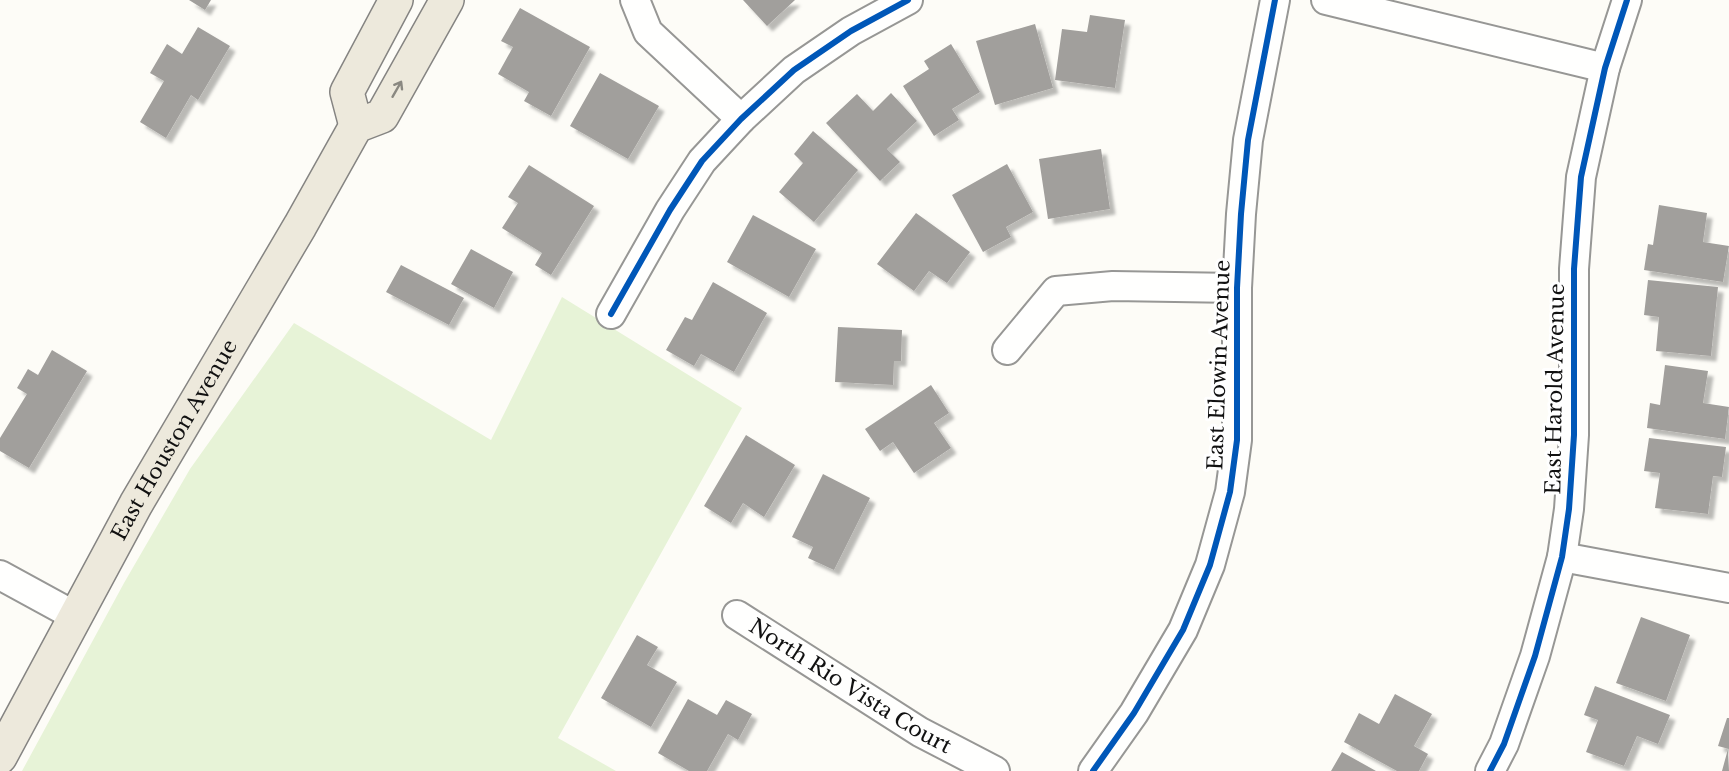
<svg xmlns="http://www.w3.org/2000/svg" width="1729" height="771" font-family="'Libre Baskerville',serif">
<defs>
<filter id="shadow"><feDropShadow dx="5.5" dy="5.5" stdDeviation="1.5" flood-color="#0004"/></filter>
</defs>
<rect width="100%" height="100%" fill="#fdfcf7"/>
<path fill="#e7f3d7" d="M562,297L742,408L558,738L616,771H22L124,583L190,469L294,323L491,440Z"/>
<path fill="#a19f9c" filter="url(#shadow)" d="M189,0H211L205,10Z
M743,0H795L767,26Z
M520,8L590,47L551,116L524,101L529,92L498,74L513,47L501,41Z
M1090,15L1125,20L1115,88L1055,80L1062,29L1087,32Z
M1035,24L1053,88L995,105L976,41Z
M198,27L230,46L198,100L191,95L166,138L140,122L164,81L150,73L167,44L182,54Z
M951,44L980,92L952,109L959,120L934,136L903,86L929,69L924,61Z
M600,73L659,106L628,159L570,126Z
M891,93L917,121L887,149L900,162L880,181L826,123L857,94L873,111Z
M813,131L858,170L814,222L779,192L803,163L794,154Z
M1101,149L1110,209L1048,219L1039,159Z
M1007,164L1033,212L1006,227L1011,237L983,252L952,195Z
M529,165L594,206L551,275L535,265L542,253L502,228L518,203L508,197Z
M1659,205L1707,213L1703,242L1729,246L1723,282L1644,270L1648,244L1653,245Z
M916,213L970,252L947,283L929,271L914,291L877,264Z
M753,215L816,249L789,297L727,262Z
M471,249L513,272L494,308L451,284Z
M401,265L464,298L449,325L386,292Z
M1648,280L1718,287L1711,356L1656,351L1659,317L1644,315Z
M713,282L767,313L734,372L701,354L694,366L666,350L685,317L692,320Z
M838,327L902,330L901,361H894L893,385L835,382Z
M52,350L87,371L29,468L0,451V438L27,394L17,388L28,369L38,375Z
M1665,365L1708,371L1703,403L1729,407L1725,439L1647,428L1650,403L1660,405Z
M931,385L949,413L934,423L951,448L914,473L893,442L880,451L865,429Z
M746,435L795,465L764,517L743,503L731,523L704,506Z
M1649,438L1726,447L1722,477L1713,476L1708,514L1655,508L1660,473L1644,471Z
M823,474L870,498L834,570L808,558L813,547L792,537Z
M1641,617L1690,635L1666,701L1616,683Z
M637,635L658,647L647,665L677,682L651,727L601,698Z
M1595,686L1670,715L1658,744L1637,736L1624,766L1586,752L1598,720L1584,715Z
M1395,694L1432,714L1414,746L1428,754L1419,771H1397L1344,742L1359,713L1379,724Z
M688,699L717,715L726,700L752,714L738,740L728,734L707,771H689L658,753Z
M1727,718H1729V749L1718,746Z
M1728,749L1729,771H1722Z
M1342,752L1376,771H1331Z"/>
<g fill="none" stroke-linecap="round" stroke-linejoin="round">
<defs>
<g id="minor">
<path d="M635,0L648,32L741,119"/>
<path d="M1326,0L1605,68"/>
<path d="M611,314L670,210L702,161L741,119L794,70L851,31L908,0"/>
<path d="M1007,350L1056,291L1113,286L1237,288"/>
<path d="M1562,557L1729,588"/>
<path d="M0,575L75,616"/>
<path id="s1" d="M737,615L920,732L995,771"/>
<path d="M1093,771L1134,713L1183,630L1210,565L1230,492L1237,440V288L1241,214L1248,140L1275,0"/>
<path d="M1490,771L1504,744L1535,656L1562,557L1569,509L1574,435V269L1581,177L1605,68L1627,0"/>
</g>
<g id="major">
<path d="M356,126L347,92L396,0"/>
<path id="s2" d="M0,757L136,504L300,226L356,126L382,116L447,0"/>
</g>
</defs>
<use href="#minor" stroke="#979795" stroke-width="32"/>
<use href="#major" stroke="#858482" stroke-width="36"/>
<use href="#minor" stroke="#fffffe" stroke-width="28"/>
<use href="#major" stroke="#ede9dc" stroke-width="33"/>
<defs>
<path id="cycleway" d="M611,314L670,210L702,161L741,119L794,70L851,31L908,0
M1093,771L1134,713L1183,630L1210,565L1230,492L1237,440V288L1241,214L1248,140L1275,0
M1490,771L1504,744L1535,656L1562,557L1569,509L1574,435V269L1581,177L1605,68L1627,0"/>
</defs>
<use href="#cycleway" stroke="#fff" stroke-width="10"/>
<use href="#cycleway" stroke="#0057b8" stroke-width="6"/>
</g>
<defs><path id="oneway-shaft" d="M-6 0H5M1.5-3L5.5 0L1.5 3" fill="none" stroke-width="1.6" stroke-linecap="round" stroke-linejoin="round" transform="scale(1.5)"/></defs>
<use stroke="#8a8881" href="#oneway-shaft" transform="translate(397 89) rotate(-60)"/>
<g text-anchor="middle" stroke-width="6" stroke-linejoin="round" paint-order="stroke">
<g font-size="21" fill="#111" stroke="#fff">
<text transform="translate(1219 365) rotate(-88)" y="7">East Elowin Avenue</text>
<text transform="translate(1555 389) rotate(-89)" y="7">East Harold Avenue</text>
<text dy="7" stroke="none"><textPath href="#s2" startOffset="362">East Houston Avenue</textPath></text>
<text dy="7" stroke="none"><textPath href="#s1" startOffset="134">North Rio Vista Court</textPath></text>
</g>
</g>
</svg>
